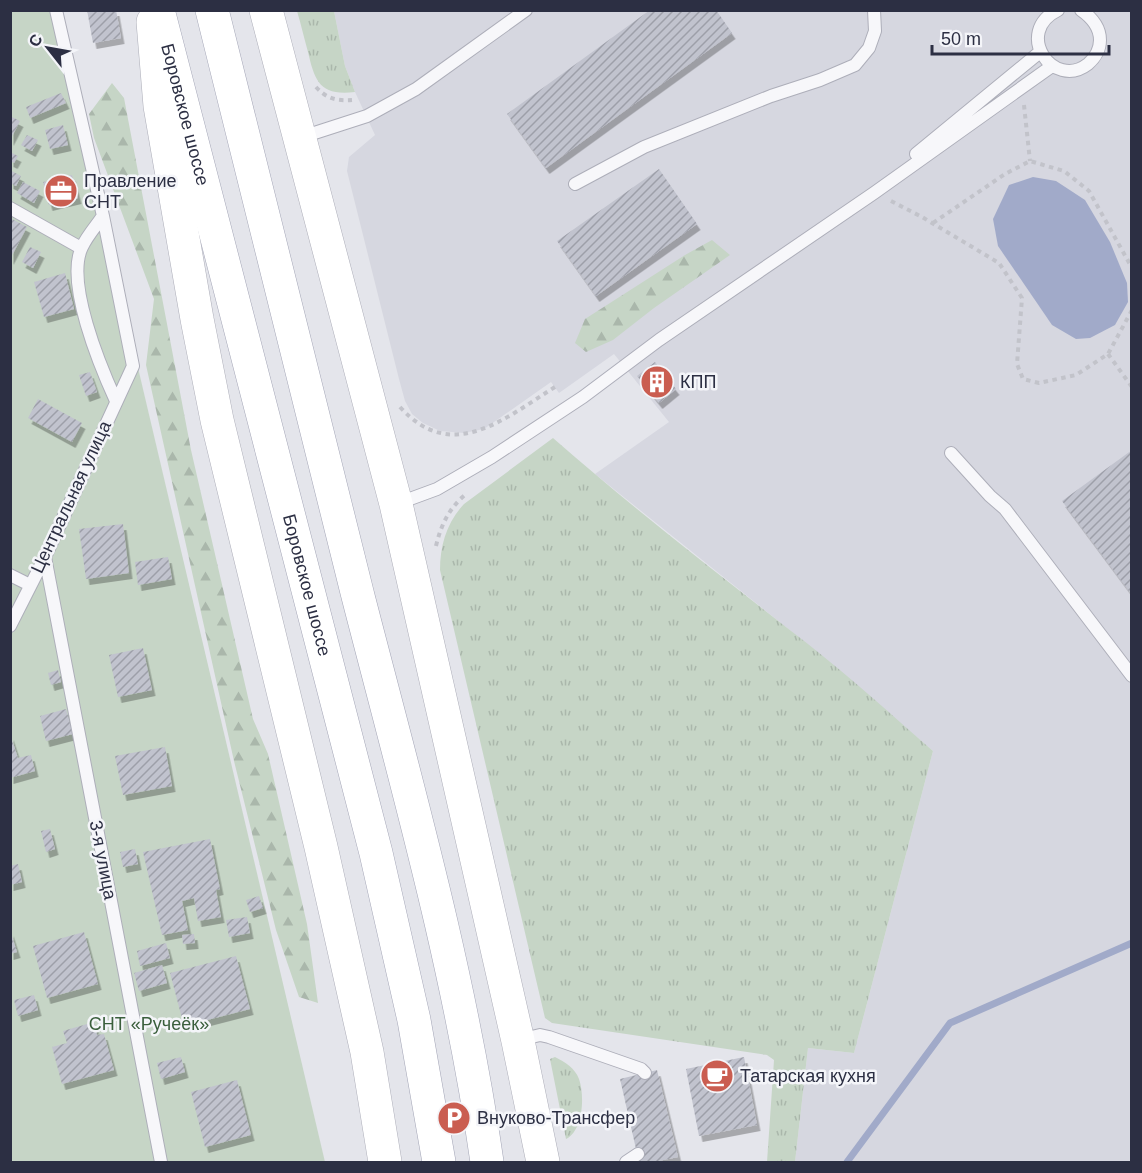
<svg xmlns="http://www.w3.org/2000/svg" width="1142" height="1173" font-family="Arial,sans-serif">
<defs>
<pattern id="grass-tufts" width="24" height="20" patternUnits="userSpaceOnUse" patternTransform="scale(1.5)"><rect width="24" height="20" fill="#c6d5c6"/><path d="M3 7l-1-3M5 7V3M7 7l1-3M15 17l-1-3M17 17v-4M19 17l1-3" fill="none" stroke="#aab7ab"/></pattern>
<pattern id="forest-firs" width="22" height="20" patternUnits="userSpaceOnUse" patternTransform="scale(1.5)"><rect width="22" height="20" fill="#c6d5c6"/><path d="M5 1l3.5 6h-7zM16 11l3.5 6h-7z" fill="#aab7ab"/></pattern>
<pattern id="building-hatch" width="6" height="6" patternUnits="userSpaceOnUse" patternTransform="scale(1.5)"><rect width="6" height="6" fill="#c1c3ce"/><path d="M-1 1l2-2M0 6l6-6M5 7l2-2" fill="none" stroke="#9d9fa9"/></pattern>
<filter id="shadow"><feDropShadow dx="3.5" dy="6" stdDeviation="0" flood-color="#0004"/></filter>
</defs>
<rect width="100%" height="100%" fill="#e4e5eb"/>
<path fill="#d6d7e0" d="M334,11H1131V1162H795L808,1048L854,1053L933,751L807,644L595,474L669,422L614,354L559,393L551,382L484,429L464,433L440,431L423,423L412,414L405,401L399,379L347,171L349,157L375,135L355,92L345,66Z"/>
<path fill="url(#grass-tufts)" d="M297,11H334L345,66L355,92C320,96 315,82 308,52C304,38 301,24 297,11Z
M553,438C635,510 722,577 808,644C851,678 892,715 933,751L854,1053L808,1048L795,1162H767L774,1060L767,1055L552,1023L545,1018L440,570C440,545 447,522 464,504Z
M555,1057C565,1062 575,1068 579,1079C585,1096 583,1131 566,1139L550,1059Z"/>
<path fill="url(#forest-firs)" d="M112,83L124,98L191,450L253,719L268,754L307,924L318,1003L299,997L276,930L234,761L146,365L154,299L94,138L89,114Z
M712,240L730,255L654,308L613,340L586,352L575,343L585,319L685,255Z"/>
<path fill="#c6d5c6" d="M10,11H54L325,1162H11Z"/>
<path fill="#a1aac9" d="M1033,177L1056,181L1085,200L1110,242L1127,283L1128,302L1115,325L1090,338L1076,339L1052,325L998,246L993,219L1009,185Z"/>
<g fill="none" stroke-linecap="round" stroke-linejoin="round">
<path stroke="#a1aac9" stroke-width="7" d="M847,1162L950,1023L1132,943"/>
</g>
<path fill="url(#building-hatch)" filter="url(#shadow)" d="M87,10H116L121,38L93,43Z
M650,10H716L732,33L546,168L507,114Z
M61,93L66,103L30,118L26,107Z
M10,116L20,121L10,140Z
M63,125L68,145L50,149L45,130Z
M27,135L38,140L32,151L21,145Z
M10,152L18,156L14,163L10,161Z
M659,169L697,224L596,296L557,241Z
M10,170L21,176L16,186L10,183Z
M72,175L78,198L49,205L43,182Z
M23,182L40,191L34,203L17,193Z
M12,219L27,227L10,259V223Z
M30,247L41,252L33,268L22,262Z
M65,273L74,309L44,317L34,282Z
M655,362L676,389L659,403L637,376Z
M90,372L97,392L86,396L79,375Z
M38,399L82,423L72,442L28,418Z
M1132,450V595L1062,501Z
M123,524L129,573L86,579L79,529Z
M168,557L172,579L138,585L135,562Z
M143,648L152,690L118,697L109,655Z
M58,670L61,682L51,685L48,673Z
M66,709L73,734L46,741L40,716Z
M10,734L18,758L31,755L35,771L10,778Z
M165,747L172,786L123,795L115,756Z
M50,829L55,849L46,852L41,831Z
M210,839L220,889L216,890L221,917L198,921L194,898L182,901L188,930L162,935L143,852Z
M135,849L138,864L123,867L120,852Z
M18,864L22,882L10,885V866Z
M259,896L263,908L250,912L246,900Z
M247,917L250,933L229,937L226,920Z
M10,930L17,952L10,954Z
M84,932L98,984L47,998L33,946Z
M194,934L195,943L183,944L182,935Z
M166,943L170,958L140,966L137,951Z
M236,956L250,1009L184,1026L170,973Z
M162,965L167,983L139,991L134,973Z
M34,995L38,1010L18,1016L14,1000Z
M94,1022L97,1035L104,1034L114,1070L62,1084L52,1047L67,1043L63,1031Z
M181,1057L185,1072L161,1079L157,1063Z
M744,1057L757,1125L699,1136L686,1069Z
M657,1070L678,1157L653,1162H639L620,1079Z
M237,1080L251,1135L205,1147L191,1092Z"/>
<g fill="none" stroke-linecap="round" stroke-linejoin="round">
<defs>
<path id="service" d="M1058,10C1013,32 1053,91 1088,64C1095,58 1100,49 1100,40C1100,27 1091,17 1081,10
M302,137L367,116L416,89L526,10
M916,154L1040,52
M575,184L644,147L771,96L820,80L855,65L869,48L875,31L874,10
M10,208L81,248
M103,216C96,226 87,236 82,247C65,282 100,366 116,401
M951,453L990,496L1005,509L1132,676
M399,503L437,489L492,457L583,397L659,340L874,193L1052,66
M45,557L161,1162
M10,575L30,585
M10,626L45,557L133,366L103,216L56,10
M519,1040L540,1035L549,1037L641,1069L645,1073
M626,1162L638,1154"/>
<path id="secondary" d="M266,10L396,504L518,1041L543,1162
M153,22L160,106L197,319L217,420L321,847L367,1052L385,1162"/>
<g id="primary">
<path id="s1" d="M158,10L376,853L414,1020L439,1162"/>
<path d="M212,10C263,207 309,404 359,600C407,786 460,972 487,1162"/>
</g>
</defs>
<use href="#service" stroke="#adaeb9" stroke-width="14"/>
<use href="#secondary" stroke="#adaeb9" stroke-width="34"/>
<use href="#primary" stroke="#a4a6b7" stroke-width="34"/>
<path stroke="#c2c3ca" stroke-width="4" stroke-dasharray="4.5 4.5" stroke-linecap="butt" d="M316,87C327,99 337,101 352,100
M1024,105L1030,161
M891,201L922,217L999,263L1022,298L1017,364L1023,379L1039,383L1076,375L1108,354L1132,310
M933,223L1005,174L1030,161L1064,171L1089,191L1132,268
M1108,354L1132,387
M400,407C452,465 505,418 555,387
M436,546C441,525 449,508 466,494"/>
<use href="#service" stroke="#f7f7fa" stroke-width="12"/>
<use href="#secondary" stroke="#fff" stroke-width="33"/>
<use href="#primary" stroke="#fff" stroke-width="33"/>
</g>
<defs>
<symbol id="office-disc" viewBox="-11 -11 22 22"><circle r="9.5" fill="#ca5d50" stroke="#f4f5f9"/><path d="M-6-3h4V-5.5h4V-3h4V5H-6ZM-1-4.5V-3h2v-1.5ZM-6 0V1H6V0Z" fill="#fff"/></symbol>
<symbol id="building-disc" viewBox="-11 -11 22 22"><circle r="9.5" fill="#ca5d50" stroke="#f4f5f9"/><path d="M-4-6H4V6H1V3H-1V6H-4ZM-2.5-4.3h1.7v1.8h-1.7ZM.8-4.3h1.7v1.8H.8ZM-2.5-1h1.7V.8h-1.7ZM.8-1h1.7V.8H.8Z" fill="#fff"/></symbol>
<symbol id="cafe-disc" viewBox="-11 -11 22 22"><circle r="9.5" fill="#ca5d50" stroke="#f4f5f9"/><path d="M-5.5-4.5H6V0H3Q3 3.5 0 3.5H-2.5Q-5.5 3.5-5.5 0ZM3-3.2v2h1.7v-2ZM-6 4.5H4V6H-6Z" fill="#fff"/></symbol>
<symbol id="parking-disc" viewBox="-11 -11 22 22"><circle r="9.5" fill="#ca5d50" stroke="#f4f5f9"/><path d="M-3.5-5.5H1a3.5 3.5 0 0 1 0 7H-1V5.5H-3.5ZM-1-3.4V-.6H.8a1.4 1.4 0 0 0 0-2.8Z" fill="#fff"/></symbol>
</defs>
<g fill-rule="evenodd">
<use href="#office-disc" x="42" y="172" width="38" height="38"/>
<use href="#building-disc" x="638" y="363" width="38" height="38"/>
<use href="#cafe-disc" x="698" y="1057" width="38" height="38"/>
<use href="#parking-disc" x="435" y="1099" width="38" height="38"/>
</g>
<g text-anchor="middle" stroke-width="5" stroke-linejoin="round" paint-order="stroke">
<g font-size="18" fill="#2c2f43" stroke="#f4f5f9">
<text dy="6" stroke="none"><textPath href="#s1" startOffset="108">Боровское шоссе</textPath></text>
<text transform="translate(71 497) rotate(-65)" y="6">Центральная улица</text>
<text dy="6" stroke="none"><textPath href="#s1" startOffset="594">Боровское шоссе</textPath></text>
<text transform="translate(103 860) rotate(79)" y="6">3-я улица</text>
</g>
<g font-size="18" fill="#2c2f43" stroke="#f4f5f9" text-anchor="start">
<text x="84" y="187">Правление<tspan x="84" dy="21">СНТ</tspan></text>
<text x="680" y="388">КПП</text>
<text x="740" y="1082">Татарская кухня</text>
<text x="477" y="1124">Внуково-Трансфер</text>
</g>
<g font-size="18" fill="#3a5f3c" stroke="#f4f5f9">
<text x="149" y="1030">СНТ «Ручеёк»</text>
</g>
</g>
<rect width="1142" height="1173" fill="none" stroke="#2c2f43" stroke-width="24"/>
<g transform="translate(48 48) rotate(301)" stroke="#f4f5f9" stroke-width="4.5" paint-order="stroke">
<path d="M0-4.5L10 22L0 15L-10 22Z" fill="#2c2f43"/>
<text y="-9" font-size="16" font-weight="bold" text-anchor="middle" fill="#2c2f43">С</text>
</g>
<path d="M932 45v9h177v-9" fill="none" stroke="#2c2f43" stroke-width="3"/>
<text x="941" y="45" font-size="18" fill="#2c2f43" stroke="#f4f5f9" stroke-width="4.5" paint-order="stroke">50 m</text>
</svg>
